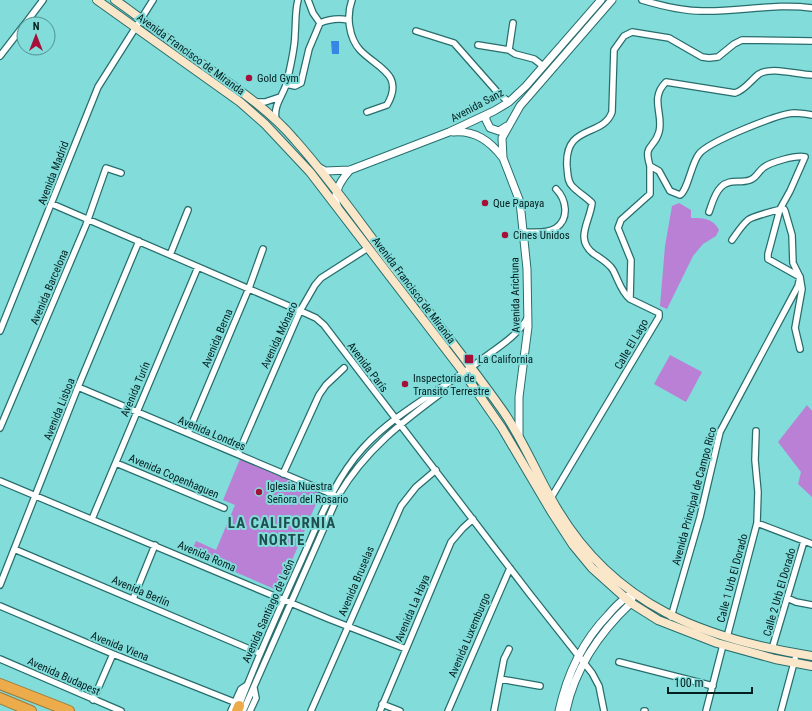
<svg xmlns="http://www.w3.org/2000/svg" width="812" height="711" font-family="'Roboto Condensed',sans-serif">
<rect width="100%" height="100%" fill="#82dcda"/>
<path fill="#ba80d6" d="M679,203L691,210V218C703,218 713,218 719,230L716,236L703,244L693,256L667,309L660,306L665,246L672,206Z
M670,355L702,372L686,402L654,384Z
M807,405L812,411V497L798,484L801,472L778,442Z
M240,459L321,492L279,591L191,553L196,541L216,550L235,505L223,500Z"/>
<path fill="#3587e3" d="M331,41H339V54H332Z"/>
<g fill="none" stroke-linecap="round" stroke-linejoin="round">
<defs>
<path id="minor" d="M352,0C346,16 349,38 360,50C377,68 405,74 387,105L367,112
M642,0C662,6 681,11 702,11C739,12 775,3 812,8
M320,23C330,19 338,18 348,20
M25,24L43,0
M416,31L454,43L499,94L509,102
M478,45L509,50L515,54L534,59L543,66
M509,50L513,23
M0,56L24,25
M286,84L295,86L301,83L309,49L320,23L313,13L308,0
M255,102H265L280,97
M276,120C273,105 283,96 287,82C290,67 295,49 295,34C296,21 295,12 298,0
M650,166C643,143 654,150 659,132C664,114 649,99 666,82L735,93C745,90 751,80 759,74C771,66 798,75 812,75
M52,204L305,313L316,318L324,325L529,593L592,673L599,686L604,711
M709,212C712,204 714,194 721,187C730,178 739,184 750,180C756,178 758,172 763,168C770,162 796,155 805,157L790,191L780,209L768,254V259L800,277
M524,232C533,232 548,234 556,228C570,218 566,199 556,189
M732,240C737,233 742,225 748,220C751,217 779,209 784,209L785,211L792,235L793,263L800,277L802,289L795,328L800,349
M170,255L188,210
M630,299C621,292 618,279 613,270C609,263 600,258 594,254C574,239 590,222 592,203C586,197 579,193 573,187C567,182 568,174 567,167C564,123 603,138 612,112L614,50L624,36L632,32L669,38L702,57L709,58L718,57L734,44L742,40L812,41
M0,331L98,87L153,0
M78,387L334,495
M0,428L86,225L106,168L121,173
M188,433L249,288L263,249
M238,454L300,311L315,285L321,278L368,248
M116,463L224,508
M283,474L319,395L326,385L344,368
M0,481L329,619L406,649
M551,498L659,317V313L630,299L631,260L618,228L621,220L650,194V166L659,171L670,191L680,195C688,190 691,164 699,154C708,142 777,114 794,113C800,113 806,114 812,115
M92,519L198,267
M757,523L812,544
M14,549L259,653
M0,585L78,387L139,241
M787,598L796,602L812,605
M133,599L155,545
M0,606L113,654L234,702
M671,617L700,517L720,432L798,286L800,277
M727,637L757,523L758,492L755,460L756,431
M772,649L804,541
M0,659L121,711
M619,662L713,686
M500,679L540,686
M93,700L113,654
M382,704L400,711
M239,706C258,656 280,608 302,559C319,521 334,480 363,448C396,412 443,389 481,360C498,347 518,336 528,317
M244,709L338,496C365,450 402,422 444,391
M231,711L241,689L247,685
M250,711L256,698L254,688
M311,711L401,506L416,487L436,470
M380,711L451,542L463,528L473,519
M448,711L510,568
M494,711L504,659L509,649
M644,711H645
M706,711L723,645
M781,711L795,659"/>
<path id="tertiary" d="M486,115V120L490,128L499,131L507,126
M453,132C475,130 490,141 503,158
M318,167L325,171L350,170L449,132L494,111L509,102L526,86L601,0
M338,208C331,194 341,180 350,170
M519,436V397L528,327L527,269L520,202L503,158L502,138L520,106L612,0
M559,711C567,674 582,642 608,615C614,608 621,601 628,596
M566,711C575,668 599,633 631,603L632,598"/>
<path id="secondary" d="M97,0L240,102L265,124L310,172L464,373L502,428L551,511L573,545L592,568L631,603L658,620L717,643L775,659L812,666
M115,0C141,18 165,38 191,56C227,82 266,106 295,140C329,178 358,220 389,261C428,311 467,360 503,411C524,441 537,475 556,507C614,606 704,639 812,656"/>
<path id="motorway" d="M0,684L69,711
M0,698L31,711
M237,711L239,706"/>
</defs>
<use href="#minor" stroke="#276e6d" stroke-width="8"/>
<use href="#tertiary" stroke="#276e6d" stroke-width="9"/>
<use href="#secondary" stroke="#276e6d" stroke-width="10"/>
<use href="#motorway" stroke="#9b7b3c" stroke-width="12"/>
<use href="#minor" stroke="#fff" stroke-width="5.5"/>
<use href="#tertiary" stroke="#fff" stroke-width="7"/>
<use href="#secondary" stroke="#fae6c9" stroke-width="8"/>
<use href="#motorway" stroke="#edac4c" stroke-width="10"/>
</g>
<g fill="#a70f3b" stroke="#82dcda" stroke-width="1.5">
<circle cx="249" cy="78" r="4"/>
<circle cx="485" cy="203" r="4"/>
<circle cx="505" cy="235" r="4"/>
<rect x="464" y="354" width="10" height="10" rx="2"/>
<circle cx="405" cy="384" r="4"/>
<circle cx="259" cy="492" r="4"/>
</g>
<g text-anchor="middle" stroke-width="4" stroke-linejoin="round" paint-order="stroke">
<g font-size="11" fill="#021f1f" stroke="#82dcda">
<text transform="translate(191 54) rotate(36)" y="4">Avenida Francisco de Miranda</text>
<text transform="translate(477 105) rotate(-28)" y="4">Avenida Sanz</text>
<text transform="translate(53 173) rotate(-69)" y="4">Avenida Madrid</text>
<text transform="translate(49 287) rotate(-67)" y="4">Avenida Barcelona</text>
<text transform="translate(414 290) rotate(53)" y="4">Avenida Francisco de Miranda</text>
<text transform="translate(515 295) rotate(-91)" y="4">Avenida Arichuna</text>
<text transform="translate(279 335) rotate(-65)" y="4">Avenida Mónaco</text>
<text transform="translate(217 338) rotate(-67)" y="4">Avenida Berna</text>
<text transform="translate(631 344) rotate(-60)" y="4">Calle El Lago</text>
<text transform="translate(368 367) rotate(53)" y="4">Avenida París</text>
<text transform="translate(135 389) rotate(-67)" y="4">Avenida Turín</text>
<text transform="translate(59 409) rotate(-68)" y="4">Avenida Lisboa</text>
<text transform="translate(212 433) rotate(23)" y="4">Avenida Londres</text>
<text transform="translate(174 476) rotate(23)" y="4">Avenida Copenhaguen</text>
<text transform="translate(694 496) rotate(-75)" y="4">Avenida Principal de Campo Rico</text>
<text transform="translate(207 556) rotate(23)" y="4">Avenida Roma</text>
<text transform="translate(732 578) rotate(-75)" y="4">Calle 1 Urb El Dorado</text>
<text transform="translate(356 581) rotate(-67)" y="4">Avenida Bruselas</text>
<text transform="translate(141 591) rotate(23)" y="4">Avenida Berlín</text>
<text transform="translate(779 592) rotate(-74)" y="4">Calle 2 Urb El Dorado</text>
<text transform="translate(412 608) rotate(-67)" y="4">Avenida La Haya</text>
<text transform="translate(268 611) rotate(-66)" y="4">Avenida Santiago de León</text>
<text transform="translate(469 635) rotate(-67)" y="4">Avenida Luxemburgo</text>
<text transform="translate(120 646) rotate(22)" y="4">Avenida Viena</text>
<text transform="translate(64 676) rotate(24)" y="4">Avenida Budapest</text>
</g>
<g font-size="11" fill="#021f1f" stroke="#82dcda" text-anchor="start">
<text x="257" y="82">Gold Gym</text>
<text x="493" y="207">Que Papaya</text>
<text x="513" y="239">Cines Unidos</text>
<text x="478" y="363">La California</text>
<text x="413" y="382">Inspectoria de<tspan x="413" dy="13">Transito Terrestre</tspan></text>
<text x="267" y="490">Iglesia Nuestra<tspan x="267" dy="13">Señora del Rosario</tspan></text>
</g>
<g font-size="15" font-weight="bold" letter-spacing="1" fill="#1f504f" stroke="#82dcda">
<text x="282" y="528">LA CALIFORNIA<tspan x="282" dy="17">NORTE</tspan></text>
</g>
</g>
<g transform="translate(36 36)"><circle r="19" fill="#82dcda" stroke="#4f908f"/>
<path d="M0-3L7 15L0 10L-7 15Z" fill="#a70f3b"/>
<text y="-6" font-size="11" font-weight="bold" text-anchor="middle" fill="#021f1f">N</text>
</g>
<path d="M668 687v6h84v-6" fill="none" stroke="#021f1f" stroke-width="2"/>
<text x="674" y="687" font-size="12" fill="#021f1f" stroke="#82dcda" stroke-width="3" paint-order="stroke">100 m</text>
</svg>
